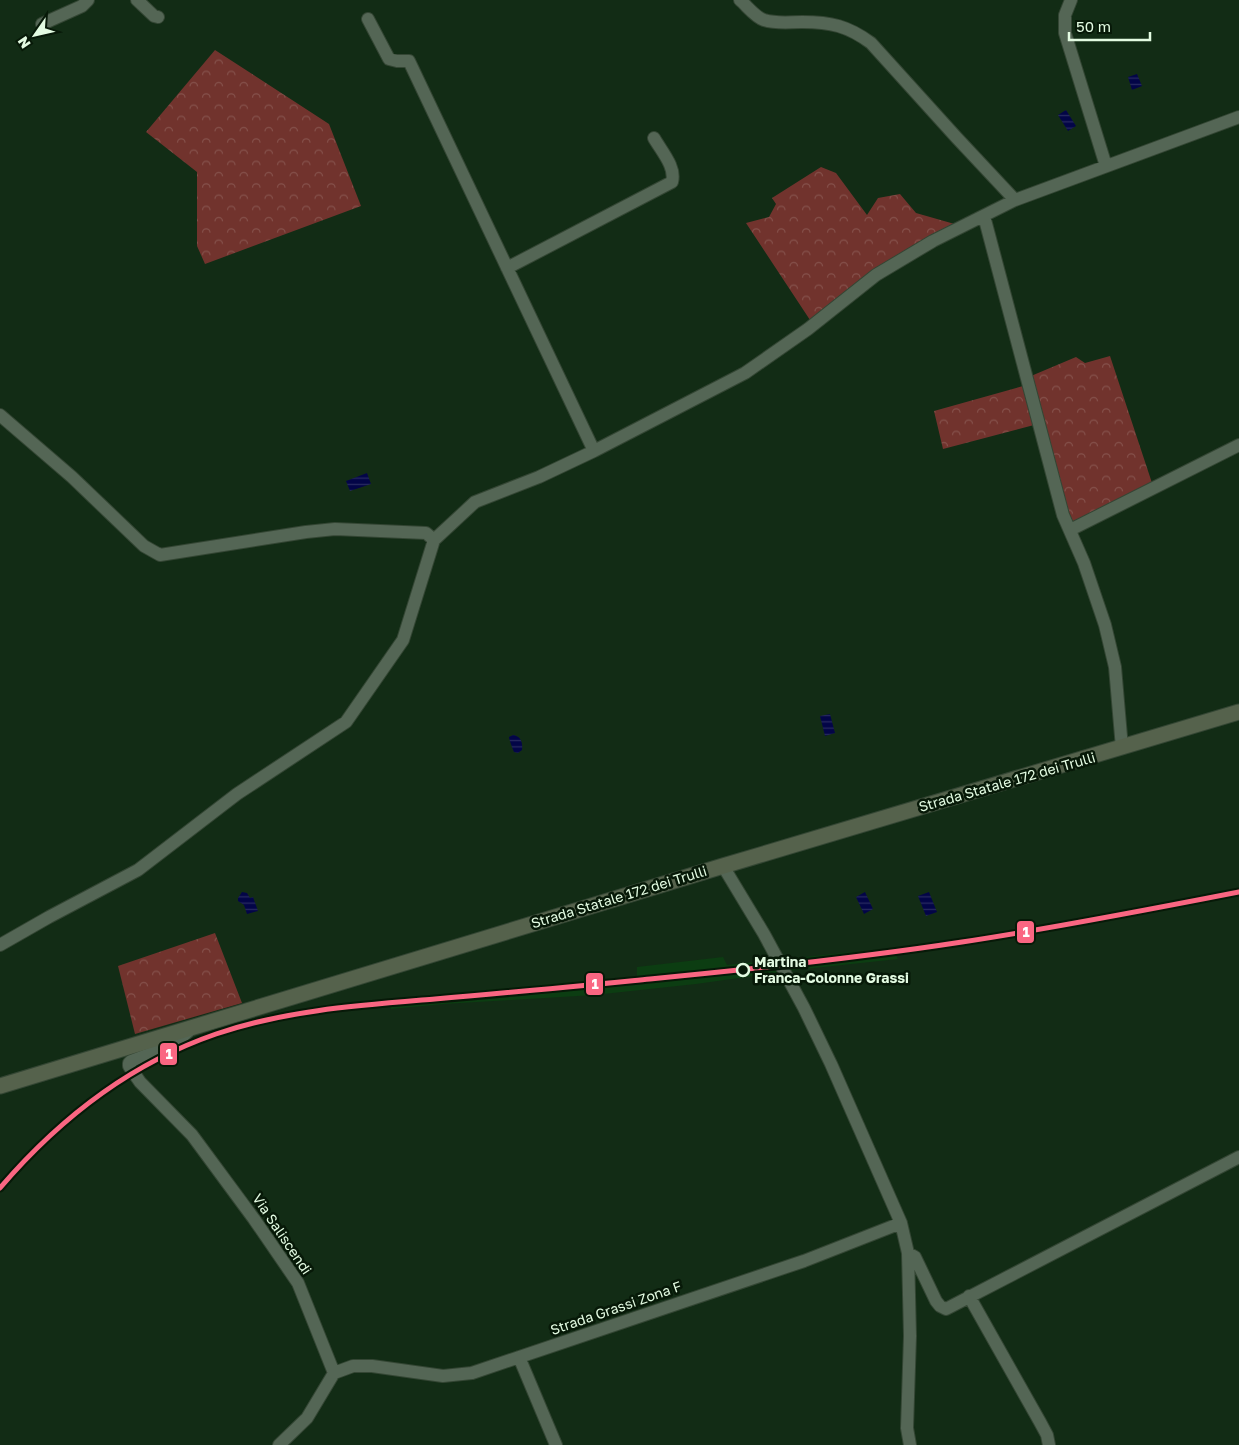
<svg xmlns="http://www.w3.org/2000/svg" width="1239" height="1445" font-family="'Golos Text',sans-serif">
<defs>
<pattern id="forest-crowns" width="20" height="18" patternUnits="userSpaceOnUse" patternTransform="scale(1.25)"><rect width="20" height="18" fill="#71332d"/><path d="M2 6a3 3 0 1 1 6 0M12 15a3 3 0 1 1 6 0" fill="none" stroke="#85514b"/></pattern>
<pattern id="water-rules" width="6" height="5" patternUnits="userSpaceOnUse" patternTransform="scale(1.25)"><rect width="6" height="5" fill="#030547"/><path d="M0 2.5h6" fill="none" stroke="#282a61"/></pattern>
</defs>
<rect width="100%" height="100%" fill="#122c15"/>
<path fill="#0c3d12" d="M892,948L898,959L796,970L696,984L594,995L444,1004L391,1009L389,999L637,976V967L723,957L727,965Z"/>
<path fill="url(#forest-crowns)" d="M215,50L329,124L361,206L205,264L197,246V172L146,132Z
M821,167L836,173L867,215L878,198L900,194L916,213L958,225L810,320L746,223L769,217L776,204L772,198Z
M1110,356L1153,486L1071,524L1034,425L943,449L934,411L1023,386L1031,376L1076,357L1085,363Z
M215,933L242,1003L135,1034L118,966Z"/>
<path fill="url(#water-rules)" d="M1137,74L1142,86L1132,90L1128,77Z
M1066,110L1076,126L1068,131L1058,115Z
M367,473L371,484L350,491L346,481Z
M830,714L835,733L825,736L820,716Z
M513,735C521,736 523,743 522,750L518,753L514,752C513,750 509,739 509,737Z
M242,892L247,893L250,898L253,897L258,911L247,914L244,905L238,901V898Z
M865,892L873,909L864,914L856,897Z
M929,892L937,912L926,916L918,896Z"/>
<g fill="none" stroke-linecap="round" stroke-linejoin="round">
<defs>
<path id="minor" d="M137,0L154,16L158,17
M740,0C747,6 755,17 764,20C777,24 789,22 802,22C831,22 848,26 871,43L956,137L1015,200
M1071,0L1065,15V33L1106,166
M368,19L389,59L397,61H409L594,451
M42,24L82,6L88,0
M984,216L1063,515L1084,563L1105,625L1115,667L1122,748
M507,268L672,182C676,167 662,152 654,138
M0,415L72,477L144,546L160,555L306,532L335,529L426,533L434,540
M1070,530L1239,445
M723,866L764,934L804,1008L831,1064L901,1223L908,1253L910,1336L907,1428L910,1445
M0,945L49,917L138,870L237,794L346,722L403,640L434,540L475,502L539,477L594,451L745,373L808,329L876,275L933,241L1015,200L1239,117
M192,1028L173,1045L131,1061L129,1063V1066L140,1082L192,1135L254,1219L298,1283L334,1373
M908,1253L915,1257L936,1301L940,1306L946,1309L1239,1157
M969,1296L1040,1422L1047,1435L1049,1445
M519,1357L556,1445
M334,1373L353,1366H372L443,1376L472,1373L804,1261L901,1223
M279,1445L307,1418L334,1373"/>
<path id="major" d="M0,1086L723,866L1239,712"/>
</defs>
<use href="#minor" stroke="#344634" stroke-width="14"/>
<use href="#major" stroke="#344634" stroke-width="17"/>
<use href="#minor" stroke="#546655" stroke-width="12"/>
<use href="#major" stroke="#55624c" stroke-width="15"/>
<defs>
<path id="rail-1" d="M0,1188C59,1119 129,1064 216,1034C286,1010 362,1005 435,999C507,993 578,986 650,979C754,969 858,958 962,942C1055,928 1147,910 1239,892"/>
</defs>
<use href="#rail-1" stroke="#071908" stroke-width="9"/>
<use href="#rail-1" stroke="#fa6682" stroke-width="5"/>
</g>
<circle fill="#071908" stroke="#e3fbe2" stroke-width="2.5" cx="743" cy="970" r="6"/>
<g text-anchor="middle" stroke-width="5" stroke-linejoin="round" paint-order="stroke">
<g font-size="14" fill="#e3fbe2" stroke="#071908">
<text transform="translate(1007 782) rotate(-16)" y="5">Strada Statale 172 dei Trulli</text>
<text transform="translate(619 897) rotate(-17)" y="5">Strada Statale 172 dei Trulli</text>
<text transform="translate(282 1234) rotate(56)" y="5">Via Saliscendi</text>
<text transform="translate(616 1308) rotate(-19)" y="5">Strada Grassi Zona F</text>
</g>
<g font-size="14" font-weight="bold" fill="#e3fbe2" stroke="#071908" text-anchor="start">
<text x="754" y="967">Martina<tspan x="754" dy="16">Franca-Colonne Grassi</tspan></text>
</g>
</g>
<g stroke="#071908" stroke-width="2">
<rect x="1016" y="920" width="19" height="24" rx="5" fill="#fa6682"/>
<rect x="585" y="972" width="19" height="24" rx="5" fill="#fa6682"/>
<rect x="159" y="1042" width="19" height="24" rx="5" fill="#fa6682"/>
</g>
<g font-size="14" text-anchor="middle" font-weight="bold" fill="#fff">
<text x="1026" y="937">1</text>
<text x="595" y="989">1</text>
<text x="169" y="1059">1</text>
</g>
<g transform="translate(35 35) rotate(236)" stroke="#071908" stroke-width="4" paint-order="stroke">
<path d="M0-4L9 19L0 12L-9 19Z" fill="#e3fbe2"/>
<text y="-8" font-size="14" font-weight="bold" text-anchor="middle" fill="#e3fbe2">N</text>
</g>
<path d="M1069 32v8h81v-8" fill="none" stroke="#e3fbe2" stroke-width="2.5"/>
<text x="1076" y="32" font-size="15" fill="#e3fbe2" stroke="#071908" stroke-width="4" paint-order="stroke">50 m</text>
</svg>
